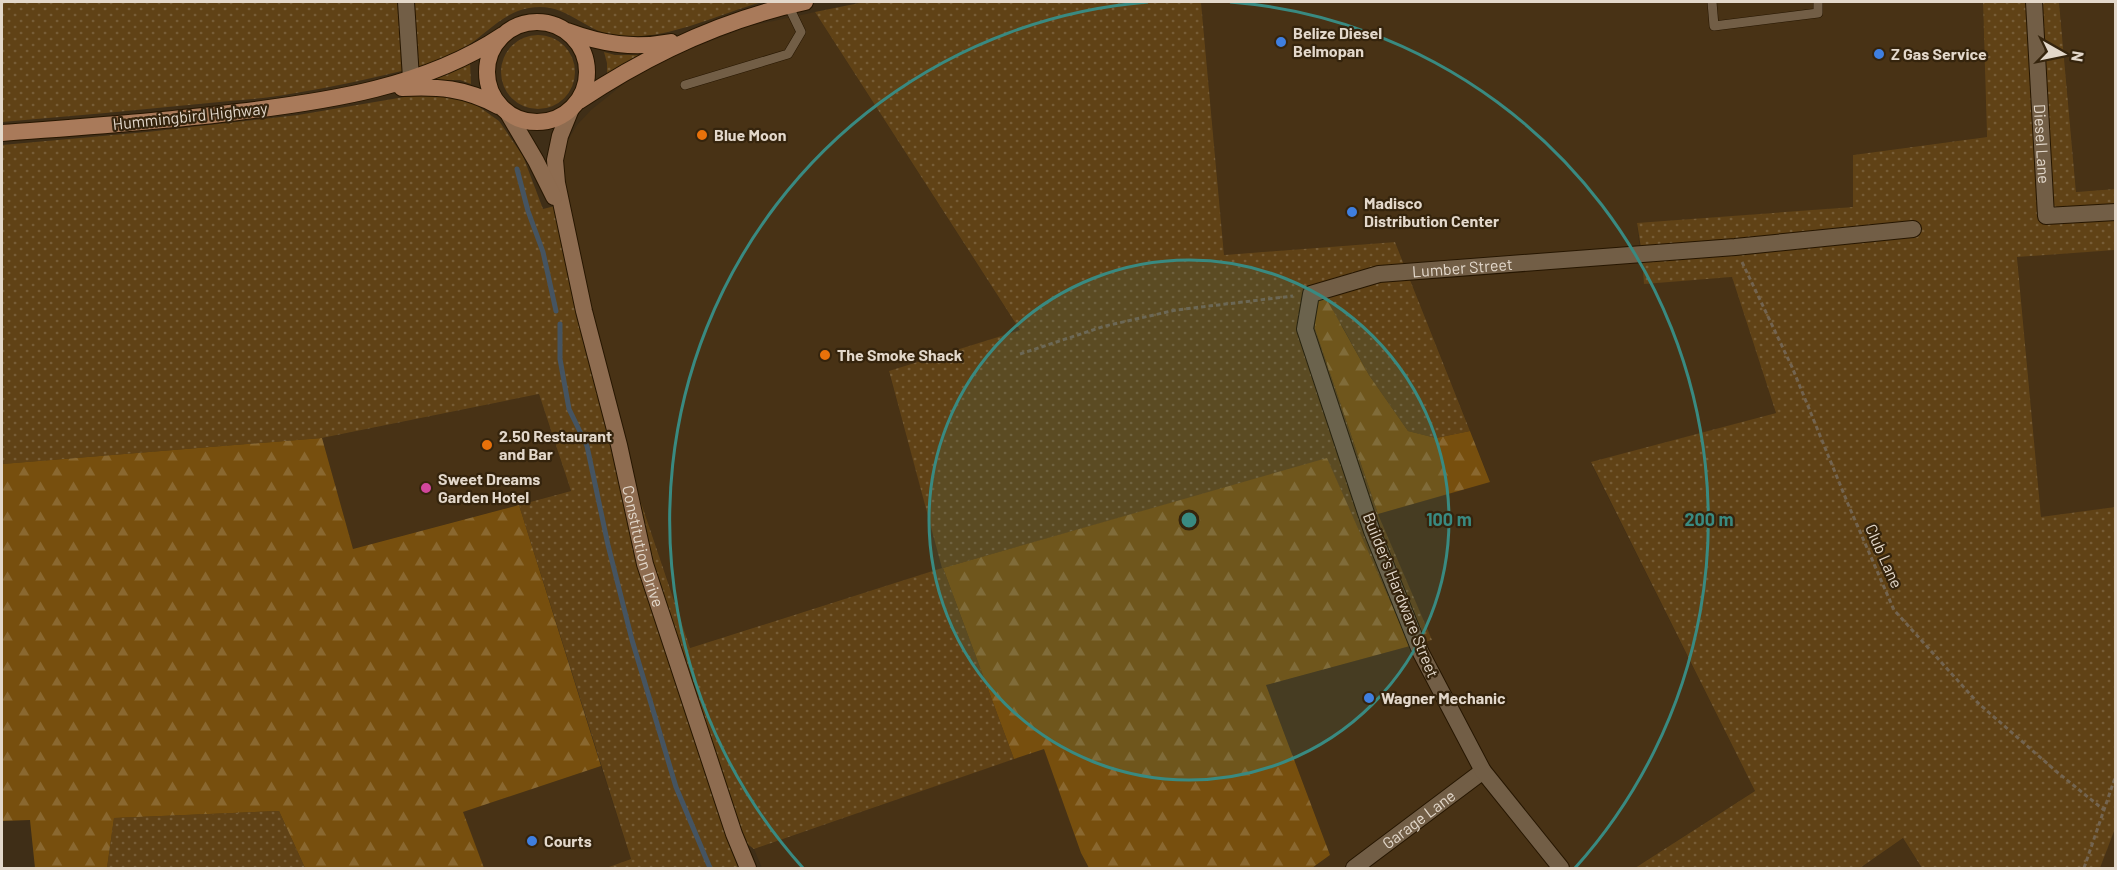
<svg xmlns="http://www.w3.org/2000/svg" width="2117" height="870" font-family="Barlow,sans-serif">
<defs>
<pattern id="grass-dots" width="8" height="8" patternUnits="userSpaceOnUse" patternTransform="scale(1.5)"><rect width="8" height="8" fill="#604216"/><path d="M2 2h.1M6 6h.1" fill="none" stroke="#775d37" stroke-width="1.8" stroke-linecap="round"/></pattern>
<pattern id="forest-firs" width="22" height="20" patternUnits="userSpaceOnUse" patternTransform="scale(1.5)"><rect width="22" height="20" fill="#774f0e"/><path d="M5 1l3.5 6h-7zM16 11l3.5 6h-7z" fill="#8a6830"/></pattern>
</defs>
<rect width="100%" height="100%" fill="#3f2e17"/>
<path fill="#483215" d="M1201,2H1983L1987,137L1853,155V207L1637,224L1644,283L1732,277L1776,413L1591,463L1755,791L1635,868H1312L1330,855L1266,685L1431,640L1378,514L1490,481L1395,242L1224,255Z
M2059,2H2115V189L2076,192Z
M815,12L1020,330L889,372L943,568L690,648L625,455L561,180L563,149L577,125L591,110L636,74L656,62L750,26Z
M2115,250V507L2041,518L2017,256Z
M539,394L571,491L353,549L322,438Z
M1044,748L1081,853L1089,868H762L754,849Z
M601,766L631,859L606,868H484L462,812Z
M2115,826V868H2100Z
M1903,838L1922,868H1860Z"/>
<path fill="url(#grass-dots)" d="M2,2H762C715,15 667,41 617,36C584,32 566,1 529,8C502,13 487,34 465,47C450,56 431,64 414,68C374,78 332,87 290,94C263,99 236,100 209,103C140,110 71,116 2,122Z
M864,2H1201L1224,255L1395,242L1470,431L1436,438L1408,431L1369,375L1341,324L1315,299V329L1378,514L1432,640L1410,646L1327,459L943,568L1014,759L754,849L735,835L748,868H606L631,859L519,505L571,491L539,394L322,438L2,464V145L147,132L298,115L428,93L468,99L499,121L523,156L543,209L567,203L625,455L690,648L942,568L889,371L1020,330L815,12Z
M1983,2H2059L2076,192L2115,189V250L2017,257L2041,517L2115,507L2116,826L2100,868H1922L1903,838L1860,868H1635L1755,791L1591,462L1776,413L1732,277L1644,284L1641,248L1637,223L1853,207V155L1987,137Z
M501 72a37 37 0 1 1 74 0a37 37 0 1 1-74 0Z
M604,52L615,55H639L618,67L607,75V63Z
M470,62L471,84L460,80H430L443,76Z
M279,811L305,868H107L114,818Z"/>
<path fill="url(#forest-firs)" d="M1325,296L1369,375L1408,431L1436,438L1470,431L1490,482L1378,514L1315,329V299Z
M322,438L353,549L519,505L601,766L463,812L484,868H305L279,811L114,818L107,868H35L30,820L2,821V464Z
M1327,458L1410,646L1266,685L1330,855L1312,868H1089L1081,853L1044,749L1014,759L943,568Z"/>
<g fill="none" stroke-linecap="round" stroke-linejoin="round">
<path stroke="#455461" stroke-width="5" d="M517,169L528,211L543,252L556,311
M560,324V359L569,409L587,446L608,545L632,640L676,787L710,868"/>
<defs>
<path id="service" d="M1712,2L1714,26L1818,13V2
M685,85L788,54L801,32L788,5"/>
<g id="minor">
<path d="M406,2L411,78"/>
<path id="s1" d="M2034,2L2046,216L2116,212"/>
<path id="s2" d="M1354,868L1483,771"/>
<path id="s3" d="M1561,868L1483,771L1421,653L1372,531L1305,329L1311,294L1379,274L1735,247L1913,229"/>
</g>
<g id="secondary">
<path id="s4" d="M571,109L560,136L555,160L557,183L584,311L619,445L645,564L734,834L748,868"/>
<path d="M509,115L536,161L554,197"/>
</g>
<path id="primary" d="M487 72a50 50 0 1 1 100 0a50 50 0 1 1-100 0Z
M567,31C602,44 634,49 671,42
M402,88C437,86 466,88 498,106
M579,101C648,55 724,19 805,2
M2,133C80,127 159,122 238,112C329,101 425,87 503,35"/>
</defs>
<use href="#service" stroke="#261601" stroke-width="10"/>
<use href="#minor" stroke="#261601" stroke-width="18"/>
<use href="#secondary" stroke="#261601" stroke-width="18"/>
<use href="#primary" stroke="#261601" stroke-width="18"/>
<path stroke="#736450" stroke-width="3" stroke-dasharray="4.5 3" stroke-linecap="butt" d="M1742,262L1792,367L1848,504L1894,610L1978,703L2057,772L2104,810
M1020,354L1105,326L1176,310L1293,296
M2084,868L2116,775"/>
<use href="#service" stroke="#725e46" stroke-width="9"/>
<use href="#minor" stroke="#725e46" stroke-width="16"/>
<use href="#secondary" stroke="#8e6c50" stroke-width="16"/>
<use href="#primary" stroke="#a97a5a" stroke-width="16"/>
</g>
<circle cx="1189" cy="520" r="260" fill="#398a81" fill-opacity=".12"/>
<g fill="none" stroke="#398a81" stroke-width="3">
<circle cx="1189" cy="520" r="260"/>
<path d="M803 868A520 520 0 0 1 1148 2M1230 2A520 520 0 0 1 1575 868"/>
</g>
<g fill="#3f7fe0" stroke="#35240d" stroke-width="2">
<circle cx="1281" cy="42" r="6"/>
<circle cx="1879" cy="54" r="6"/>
<circle cx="1352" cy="212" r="6"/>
<circle cx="1369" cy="698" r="6"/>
<circle cx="532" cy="841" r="6"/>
</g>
<g fill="#e8710a" stroke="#35240d" stroke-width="2">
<circle cx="702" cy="135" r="6"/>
<circle cx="825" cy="355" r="6"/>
<circle cx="487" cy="445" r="6"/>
</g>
<circle fill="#d1479c" stroke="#35240d" stroke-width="2" cx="426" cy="488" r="6"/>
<g text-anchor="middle" stroke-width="4.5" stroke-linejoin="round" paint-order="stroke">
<g font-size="16" font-weight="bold" fill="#e3d8cb" stroke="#35240d" text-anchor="start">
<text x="1293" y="39">Belize Diesel<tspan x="1293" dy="18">Belmopan</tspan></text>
<text x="1891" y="60">Z Gas Service</text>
<text x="714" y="141">Blue Moon</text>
<text x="1364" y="209">Madisco<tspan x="1364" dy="18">Distribution Center</tspan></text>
<text x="837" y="361">The Smoke Shack</text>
<text x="499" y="442">2.50 Restaurant<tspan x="499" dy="18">and Bar</tspan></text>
<text x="438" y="485">Sweet Dreams<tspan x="438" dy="18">Garden Hotel</tspan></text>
<text x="1381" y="704">Wagner Mechanic</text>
<text x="544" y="847">Courts</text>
</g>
<g font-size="16" fill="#e3d8cb" stroke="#35240d">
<text transform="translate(190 116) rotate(-6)" y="6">Hummingbird Highway</text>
<text dy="6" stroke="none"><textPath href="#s1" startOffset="142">Diesel Lane</textPath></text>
<text dy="6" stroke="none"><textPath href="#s3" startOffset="792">Lumber Street</textPath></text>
<text dy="6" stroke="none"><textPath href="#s4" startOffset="450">Constitution Drive</textPath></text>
<text transform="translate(1884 556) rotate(66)" y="6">Club Lane</text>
<text transform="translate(1401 595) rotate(68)" y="6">Builder's Hardware Street</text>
<text dy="6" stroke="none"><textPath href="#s2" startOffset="81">Garage Lane</textPath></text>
</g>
</g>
<circle cx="1189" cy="520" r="9" fill="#398a81" stroke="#35240d" stroke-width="3"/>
<g font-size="18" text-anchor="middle" font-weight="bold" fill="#398a81" stroke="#35240d" stroke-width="4.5" stroke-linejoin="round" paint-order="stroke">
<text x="1449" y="526">100 m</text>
<text x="1709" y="526">200 m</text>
</g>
<rect width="2117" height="870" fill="none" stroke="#e3d8cb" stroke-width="6"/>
<g transform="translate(2063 54) rotate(99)" stroke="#35240d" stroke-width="4.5" paint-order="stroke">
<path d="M0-4.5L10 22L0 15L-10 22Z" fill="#e3d8cb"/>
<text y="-9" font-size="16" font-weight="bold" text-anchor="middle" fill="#e3d8cb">N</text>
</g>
</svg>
